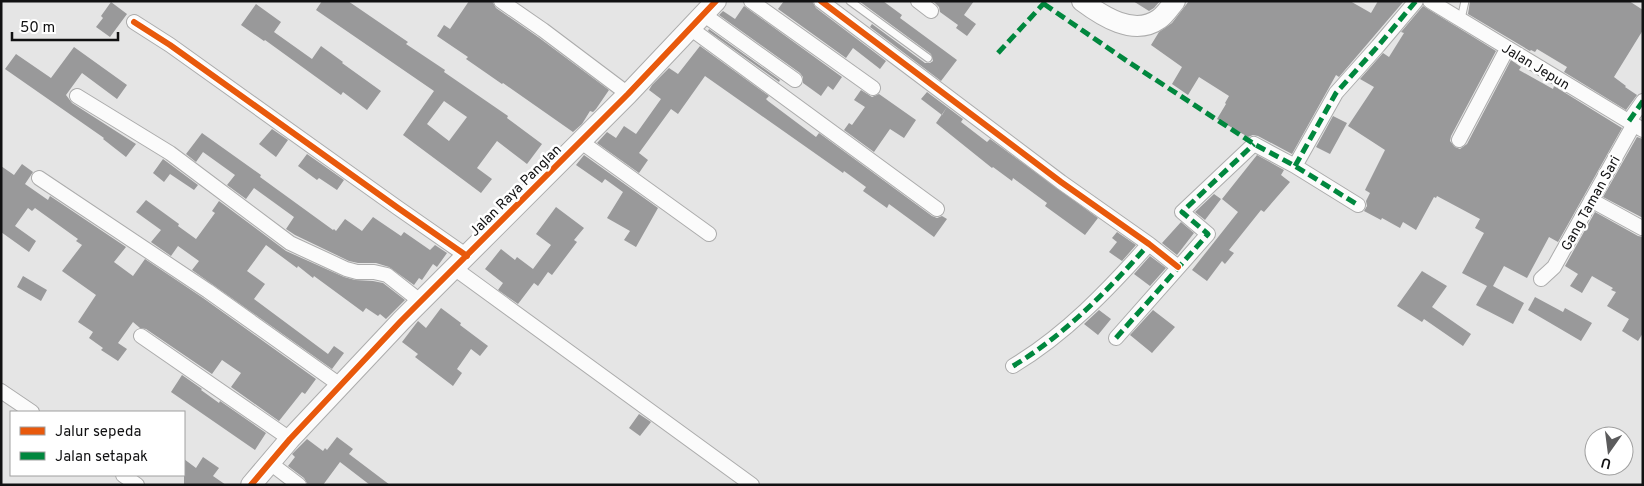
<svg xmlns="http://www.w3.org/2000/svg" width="1644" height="486" font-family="Overpass,sans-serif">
<rect width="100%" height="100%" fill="#e5e5e5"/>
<path fill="#99999a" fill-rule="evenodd" d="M322,1H348L408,42L406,44L445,70L444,72L508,116L507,118L542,144L527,164L497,141L477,168L492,179L481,193L403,135L434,91L316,10ZM444,101L467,117L449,141L427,124Z
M469,1H492L496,8L538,37L609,90L596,109L593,112L590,111L582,124L573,132L503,83L502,84L466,59L468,57L437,36L444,25L450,29Z
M784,1H812L816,8L886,61L880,69L853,48L846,58L778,9Z
M859,1H883L902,15L900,18L957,60L941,81L870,27L872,24L925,63H930L933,61L931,54Z
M933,1H974L964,15L976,24L967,36L956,28L958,25L940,12L939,7Z
M1133,1H1160L1154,8L1149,11Z
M1189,1H1350L1371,13L1378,1H1404L1339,77L1336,75L1292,154L1258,136L1253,135L1248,137L1217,119L1226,104L1225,103L1229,96L1199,77L1188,95L1172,84L1182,67L1151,45L1159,32L1172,23Z
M1470,1H1629L1643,10V30L1614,77L1626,86L1625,87L1637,95L1626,110L1564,72L1567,67L1537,49L1535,52L1531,50L1530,51L1468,14Z
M111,2L127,14L110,37L96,27L103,18L101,16Z
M256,4L281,22L274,32L312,59L321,46L343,62L342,63L381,91L367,110L343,92L341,95L265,40L264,41L241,25Z
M744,6L842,77L833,90L828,86L821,96L803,83V77L800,73L719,15L723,11L735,19Z
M1423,6L1496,51L1451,136L1450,141L1455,147L1460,149L1467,144L1511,60L1521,67L1519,70L1553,89L1554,86L1622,128L1558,242L1549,237L1527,278L1504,266L1493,286L1524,303L1513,324L1476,305L1487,286L1462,273L1484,233L1475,228L1480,219L1437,196L1436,198L1434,197L1416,230L1403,222L1400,228L1382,218L1381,220L1364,211L1367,206L1366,201L1370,193L1365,190L1385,150L1348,126L1374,87L1360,79L1383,53L1389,57L1404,33L1401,32Z
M709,29L780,80L779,82L708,31Z
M700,46L769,96L766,99L768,101L816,137L819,133L932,216L937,218L942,216L947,219L934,237L889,204L887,208L863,191L866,187L844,171L843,173L705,76L678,114L671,109L639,153L648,160L639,173L597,143L607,132L616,138L624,126L636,134L661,99L649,90L652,85L669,68L678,74Z
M74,47L127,85L117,99L82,73L66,95L72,103L136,144L126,157L103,139L104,138L5,69L16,54L51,78Z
M861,90L872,97L879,94L916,120L904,138L890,129L874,152L844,130L849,123L852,125L865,107L854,100Z
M927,92L947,107L942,115L921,99Z
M947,107L963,119L961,122L987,142L990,139L1098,218L1085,235L1045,206L1047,203L1013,178L1012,181L993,167L992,168L936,123Z
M1333,116L1347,123L1330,154L1316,147Z
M272,129L288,140L276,157L259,144Z
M202,133L261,175L260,177L333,230L334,229L336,231L345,219L362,231L373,217L401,236L404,232L430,250L435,245L447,253L437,267L433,264L422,280L419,278L414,285L389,267L376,263H358L349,261L295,235L286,229L294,217L254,188L246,199L227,185L235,175L203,152L196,162L186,154Z
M1637,137L1643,139V218L1603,197Z
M307,154L344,180L337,190L319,178L317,180L298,166Z
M584,155L658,208L636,247L624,240L630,231L607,218L623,192L605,179L602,183L576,165Z
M1257,155L1284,170L1281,175L1290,182L1264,212L1261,210L1229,250L1234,253L1225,264L1222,261L1207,281L1192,270L1238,212L1222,199Z
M163,159L198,185L194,190L170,174L164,182L153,173Z
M22,164L33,172L25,184L48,200L50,196L126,247L114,262L133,276L145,259L203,298L316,379L305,394L302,392L279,421L231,387L241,373L222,360L212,374L146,329L140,328L133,322L118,343L127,349L118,361L101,350L103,348L89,338L93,332L78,322L96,295L62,271L82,245L76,241L78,239L35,208L32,211L28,208L15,226L36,241L29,252L1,232V166L14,175Z
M1214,194L1221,199L1205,220L1195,212Z
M146,200L179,224L178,226L196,239L215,213L212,211L219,201L286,251L344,277L355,280L373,281L383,283L405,300L386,319L380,314L378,316L366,308L363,312L314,276L313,278L298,266L297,268L266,245L247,271L265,284L254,299L328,354L334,346L344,353L332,369L192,270L199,261L178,246L171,256L151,242L161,230L136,212Z
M556,207L584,228L574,240L577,242L552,275L548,272L538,286L534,283L518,304L498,290L503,283L485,269L501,249L515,260L517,257L533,269L551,245L536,234Z
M1595,212L1638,236L1643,237V333L1638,341L1622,331L1629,319L1607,306L1616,292L1611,290L1613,288L1592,276L1582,293L1570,286L1578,274L1565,266Z
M1181,222L1194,233L1177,255L1162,243Z
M1117,232L1136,245L1122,261L1109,252L1117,242L1112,238Z
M1150,256L1166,268L1150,286L1134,274Z
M1422,271L1447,286L1432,307L1471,334L1463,346L1424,319L1422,322L1397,306Z
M23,276L47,290L41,301L17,287Z
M1535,297L1563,312L1565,308L1592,323L1581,341L1528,310Z
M441,308L461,323L460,325L488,346L480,356L471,349L457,369L462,373L453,386L415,357L418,354L402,342L418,321L426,328Z
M1099,310L1111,319L1098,335L1084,324Z
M1153,310L1175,327L1152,353L1130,335Z
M182,375L202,389L201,390L219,403L220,401L266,433L255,450L171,392Z
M639,414L651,422L640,436L629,428Z
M337,437L353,449L349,454L390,485H370L340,462L323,485H308L304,478L288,466L295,457L292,454L307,439L323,451L325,448L327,450Z
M203,457L219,468L213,476L226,485H184V459L196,468Z"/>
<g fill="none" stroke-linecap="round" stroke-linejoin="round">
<defs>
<path id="lane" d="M850,1L928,58
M1461,19L1465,1"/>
<path id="street" d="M501,1L543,30L628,94
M751,1L873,88
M821,1L1061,182L1149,244L1178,267
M918,1L931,11
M1430,1L1643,130
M703,14L795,80
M134,22L170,45L398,208L467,256
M690,28L937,209
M77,96L170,153L290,243L346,269L357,272H374L387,275L420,301
M1629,121L1643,101
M1459,140L1507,49
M580,141L709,234
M1295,166L1336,93L1378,46L1416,1
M39,178L208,291L340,385
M1591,200L1642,228
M454,268L752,485
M1541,279L1554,267L1559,258L1634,124
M141,336L290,439
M1116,338L1208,234L1182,212L1254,144L1295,166L1358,205
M1013,366C1065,335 1109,289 1149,244
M1,391L32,412
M270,463L299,485
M123,475L137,485"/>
<path id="secondary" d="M1082,1C1102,16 1134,37 1159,19C1165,15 1170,7 1175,1
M251,485L290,439L401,321L628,94L716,1"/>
</defs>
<use href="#lane" stroke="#acacac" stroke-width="9"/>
<use href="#street" stroke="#acacac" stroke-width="16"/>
<use href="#secondary" stroke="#acacac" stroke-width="22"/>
<use href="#lane" stroke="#fbfbfb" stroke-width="7"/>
<use href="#street" stroke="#fbfbfb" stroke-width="14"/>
<use href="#secondary" stroke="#fbfbfb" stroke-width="20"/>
<path stroke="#00873e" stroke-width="5" stroke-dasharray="10 5" stroke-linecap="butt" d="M1044,4L1127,61L1254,144L1295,166L1358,205
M998,53L1046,1
M1629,121L1643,101
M1295,166L1336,93L1378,46L1416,1
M1116,338L1208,234L1182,212L1254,144
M1013,366C1065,335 1109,289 1149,244"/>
<defs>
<path id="cycleway" d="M821,1L1061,182L1149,244L1178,267
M134,22L170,45L398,208L467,256
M251,485L290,439L401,321L628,94L716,1"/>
</defs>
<use href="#cycleway" stroke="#fff" stroke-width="9"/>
<use href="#cycleway" stroke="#e8590c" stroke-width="6"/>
</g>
<g text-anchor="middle" stroke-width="5" stroke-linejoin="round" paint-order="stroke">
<g font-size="14" fill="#111112" stroke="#fff">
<text transform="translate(1536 66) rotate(31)" y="5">Jalan Jepun</text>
<text transform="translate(515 190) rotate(-45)" y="5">Jalan Raya Panglan</text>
<text transform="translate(1590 203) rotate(-61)" y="5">Gang Taman Sari</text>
</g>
</g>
<rect width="1644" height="486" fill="none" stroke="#111112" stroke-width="5"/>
<rect x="10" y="411" width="175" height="65" fill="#ffffff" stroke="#a0a0a0"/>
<rect x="20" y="427" width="25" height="8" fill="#e8590c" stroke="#a0a0a0"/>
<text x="55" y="436" font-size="15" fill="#111112">Jalur sepeda</text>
<rect x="20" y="452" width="25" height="8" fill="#00873e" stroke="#a0a0a0"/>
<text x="55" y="461" font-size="15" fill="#111112">Jalan setapak</text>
<g transform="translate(1609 451) rotate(194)"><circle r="24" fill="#ffffff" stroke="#a0a0a0"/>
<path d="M0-4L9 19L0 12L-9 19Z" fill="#5b5b5c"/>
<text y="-8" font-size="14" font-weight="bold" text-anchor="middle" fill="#111112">U</text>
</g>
<path d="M12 32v8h106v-8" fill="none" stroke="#111112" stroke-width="2.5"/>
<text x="20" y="32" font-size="15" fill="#111112" stroke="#ffffff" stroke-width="4" paint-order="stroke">50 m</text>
</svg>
